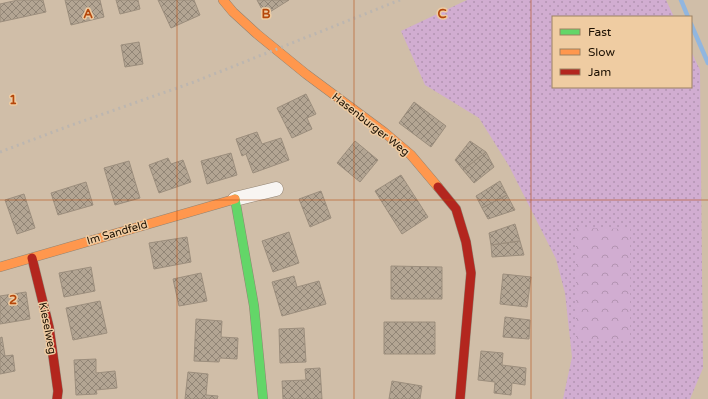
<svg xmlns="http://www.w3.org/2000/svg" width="708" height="399" font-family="'Varela Round',sans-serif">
<defs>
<pattern id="grass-dots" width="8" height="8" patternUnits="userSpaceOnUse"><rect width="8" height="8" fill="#d1add1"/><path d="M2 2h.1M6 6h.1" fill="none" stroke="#b394b2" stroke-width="1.8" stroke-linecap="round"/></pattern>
<pattern id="park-crowns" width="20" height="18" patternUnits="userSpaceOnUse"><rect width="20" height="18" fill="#d1add1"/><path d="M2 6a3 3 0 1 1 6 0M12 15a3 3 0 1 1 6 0" fill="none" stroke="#b394b2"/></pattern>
<pattern id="building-cross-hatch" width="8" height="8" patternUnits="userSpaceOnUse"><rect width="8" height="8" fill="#b3a593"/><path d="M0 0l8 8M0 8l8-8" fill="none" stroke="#918576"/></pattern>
</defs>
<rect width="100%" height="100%" fill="#d0bea8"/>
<path fill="url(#grass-dots)" d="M467,0H666L674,17H553V87H691V51L700,70L703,368L690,399H563L572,357L565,293L556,259L509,166L479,118L425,85L401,31Z"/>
<path fill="url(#park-crowns)" d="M576,228L630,229V340H576Z"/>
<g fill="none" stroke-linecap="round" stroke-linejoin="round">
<path stroke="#91b6df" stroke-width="4.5" d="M681,0L688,17
M691,24L708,63"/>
</g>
<path fill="url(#building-cross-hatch)" stroke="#9c8e7d" d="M18,0H43L46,12L0,22V4Z
M65,0H100L104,17L71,25Z
M116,0H138L140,9L120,14Z
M158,0H194L200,15L171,28Z
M257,0H289L265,15Z
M139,42L143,64L125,67L121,45Z
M306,94L316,114L307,118L312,129L292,138L277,108Z
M414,102L446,126L431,147L399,123Z
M257,132L262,144L281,138L289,160L253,173L246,154L242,156L236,139Z
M355,141L378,160L360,182L337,163Z
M470,141L486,152L463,170L455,160Z
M486,152L494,167L474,183L463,170Z
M231,153L237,175L207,184L201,161Z
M168,158L171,164L183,160L191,182L159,193L149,165Z
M129,161L140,198L115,205L104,168Z
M401,175L428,217L402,234L375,191Z
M500,181L507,195L482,208L476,196Z
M86,182L93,205L58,215L51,193Z
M321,191L331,218L310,227L299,199Z
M24,194L35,228L17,234L5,200Z
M507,195L515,210L488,219L482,208Z
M515,224L520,241L491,245L489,233Z
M289,232L299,263L273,272L262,241Z
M187,237L191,262L154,269L149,243Z
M520,241L524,255L492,257L491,245Z
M391,266L442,267V299H391Z
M91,267L95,291L64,297L59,273Z
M201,273L207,301L179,306L173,279Z
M503,274L531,277L527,307L500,304Z
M294,276L297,287L319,281L326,304L282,316L272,282Z
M26,292L30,319L0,324V296Z
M100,301L107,333L73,340L66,308Z
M505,317L530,320L529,339L503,337Z
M196,319L222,321L221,337L238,338L237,359L220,358L219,362L194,361Z
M384,322H435V354H384Z
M304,328L306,362L280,363L279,329Z
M2,337L5,356L13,355L15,371L0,374V338Z
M481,351L503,353L502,365L526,368L525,385L512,383L511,395L494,393L495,382L478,380Z
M96,359V373L115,371L117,388L96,390L97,394L76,395L74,360Z
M320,368L322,399H283L282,381L306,380L305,369Z
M188,372L208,374L206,395L218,396L217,399H185Z
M392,381L422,386L420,399H389Z"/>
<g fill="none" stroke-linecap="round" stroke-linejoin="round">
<defs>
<path id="street" d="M235,199L276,189"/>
<path id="fast" d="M235,199L254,306L263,399"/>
<path id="slow" d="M223,0L233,12L257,34L306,74L384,132L411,155L438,187
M0,267L235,199"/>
<path id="jam" d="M438,187L456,209L466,242L471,273L460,399
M32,258L49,327L58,391L57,399"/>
</defs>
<use href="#street" stroke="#928473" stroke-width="15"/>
<use href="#fast" stroke="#928473" stroke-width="10"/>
<use href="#slow" stroke="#928473" stroke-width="10"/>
<use href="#jam" stroke="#928473" stroke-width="10"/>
<use href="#street" stroke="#f8f5f2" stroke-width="14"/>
<use href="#fast" stroke="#63d668" stroke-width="9"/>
<use href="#slow" stroke="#ff974d" stroke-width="9"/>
<use href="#jam" stroke="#b3261e" stroke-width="9"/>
<path stroke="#bcb6b0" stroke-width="3" stroke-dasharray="2 4" stroke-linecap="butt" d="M0,152L69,126L194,82L400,0"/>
</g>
<path fill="none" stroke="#b5470a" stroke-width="1" stroke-opacity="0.55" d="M177,0V399M354,0V399M531,0V399M0,200H708"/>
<g text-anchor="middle" stroke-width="3" stroke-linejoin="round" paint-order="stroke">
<g font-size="11" fill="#1c1002" stroke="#efcca2">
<text transform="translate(371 124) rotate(38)" y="4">Hasenburger Weg</text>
<text transform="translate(117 232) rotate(-16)" y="4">Im Sandfeld</text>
<text transform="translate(48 328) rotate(79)" y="4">Kieselweg</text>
</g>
</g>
<g font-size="13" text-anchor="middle" font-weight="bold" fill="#b5470a" stroke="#efcca2" stroke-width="3" stroke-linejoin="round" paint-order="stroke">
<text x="88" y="18">A</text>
<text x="266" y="18">B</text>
<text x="442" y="18">C</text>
<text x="13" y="104">1</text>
<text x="13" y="304">2</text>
</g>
<rect x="552" y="16" width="140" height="72" fill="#efcca2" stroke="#9b8162"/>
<rect x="560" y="29" width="20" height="6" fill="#63d668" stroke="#9b8162"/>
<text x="588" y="36" font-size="12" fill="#1c1002">Fast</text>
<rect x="560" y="49" width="20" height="6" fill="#ff974d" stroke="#9b8162"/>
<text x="588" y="56" font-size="12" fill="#1c1002">Slow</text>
<rect x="560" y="69" width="20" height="6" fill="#b3261e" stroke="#9b8162"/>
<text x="588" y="76" font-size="12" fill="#1c1002">Jam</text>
</svg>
